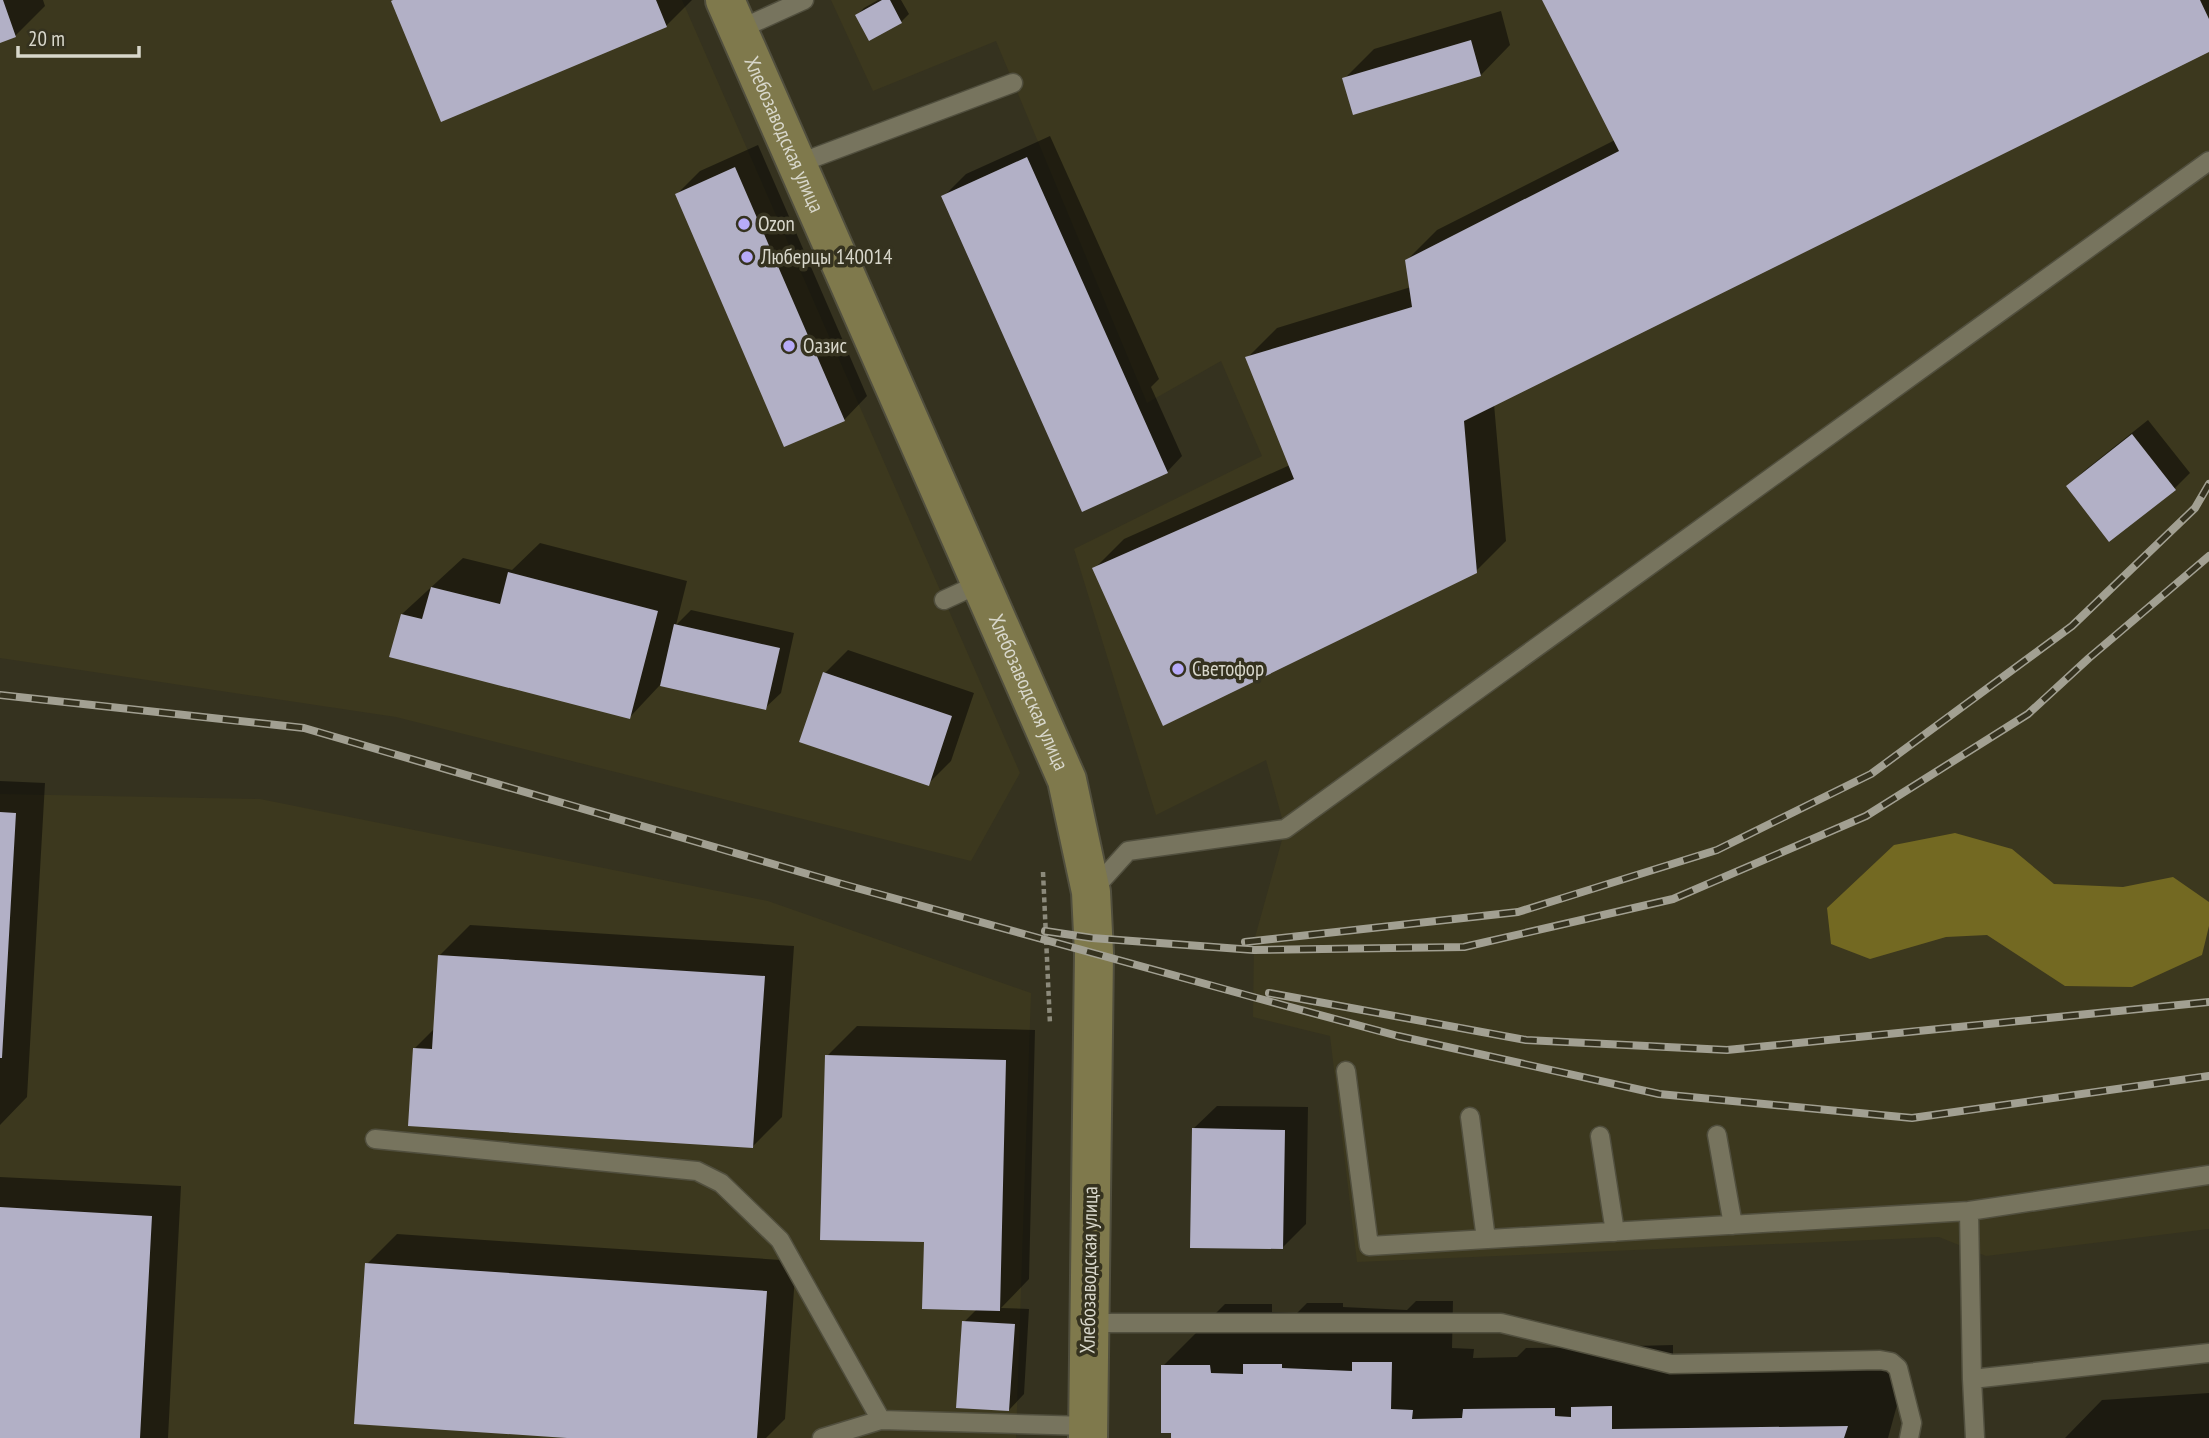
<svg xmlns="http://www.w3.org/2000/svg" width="2209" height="1438" font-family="'PT Sans Narrow',sans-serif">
<rect width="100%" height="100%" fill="#35321f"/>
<path fill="#3c381e" d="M0,0H682L1020,773L971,861L396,717L0,658Z
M831,0H2209V1229L1986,1256L1939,1237L1357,1262L1330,1036L1253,1017L1254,941L1285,829L1266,760L1156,815L1074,549L1262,456L1221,361L1147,403L996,41L873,91Z
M0,794L260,799L768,901L1031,993L1016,1438H0Z"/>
<path fill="#736922" d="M1955,833L2012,849L2054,884L2123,887L2173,877L2209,902V926L2202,955L2132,987L2065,986L1987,935L1946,937L1870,959L1831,944L1827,908L1894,845Z"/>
<path fill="#0007" d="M0,0H43L45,6L15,36L0,41Z
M394,0H692L666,26Z
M878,0H901L909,14L901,22L870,39L857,15L864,8Z
M1544,0H2209V50L1494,404L1506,541L1476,571L1094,569L1124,539L1290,465L1247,358L1277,328L1411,287L1407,260L1437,230L1615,140Z
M1501,11L1510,45L1481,75L1344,79L1374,49Z
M1050,136L1159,379L1151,387L1182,456L1167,472L943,197L966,174Z
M758,145L867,396L844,420L677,194L700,171Z
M2148,420L2190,473L2174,489L2068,486L2084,471Z
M540,543L687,581L676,625L691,610L794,633L781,693L765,708L660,685L630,717L402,614L463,558L512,570Z
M848,650L974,693L951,761L928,784L825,673Z
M0,781L45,783L27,1097L0,1125Z
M470,925L794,946L782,1117L752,1147L415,1048L435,1028L440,955Z
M857,1026L1035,1030L1029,1279L1001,1308L1029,1309L1024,1394L1009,1410L964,1322L977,1309L926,1240L827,1056Z
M1217,1106L1308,1107L1306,1224L1283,1247L1193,1129Z
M0,1177L181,1186L168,1438H0Z
M397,1234L796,1261L785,1419L766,1438H593L367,1264Z
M1416,1301H1453L1452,1348L1474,1349L1473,1358L1517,1357L1526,1348L1616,1347L1625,1355L1635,1346L1673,1345V1368L1908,1365L1888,1438H1173L1163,1366L1225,1304H1272V1312L1297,1313L1307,1303H1343V1307L1407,1310Z
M2209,1393V1438H2065L2102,1400Z"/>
<path fill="#b2b0c6" d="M0,0H3L16,37L0,43Z
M393,0H656L667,27L441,122L391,1Z
M882,0H890L902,23L869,41L855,15Z
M1542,0H2200L2209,19V52L1464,421L1477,573L1163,726L1092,568L1294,479L1245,357L1412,307L1405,260L1619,151Z
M1471,40L1481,76L1353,115L1342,78Z
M1027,157L1168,473L1082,512L941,196Z
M735,167L845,421L784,447L675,194Z
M2132,434L2176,490L2109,542L2066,486Z
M508,572L658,611L630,719L389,657L401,614L422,619L431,587L500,604Z
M674,624L780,648L766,710L660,686Z
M823,672L952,716L929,786L799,742Z
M0,812L16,813L2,1058H0Z
M438,955L765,976L753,1148L408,1126L413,1048L432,1049Z
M825,1055L1006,1060L1000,1311L922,1309L924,1242L820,1240Z
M1192,1128L1285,1130L1283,1249L1190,1248Z
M0,1207L152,1216L140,1438H0Z
M365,1263L767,1291L757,1438H567L354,1424Z
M962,1321L1015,1324L1009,1411L956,1408Z
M1352,1362H1392L1391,1409L1413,1410L1412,1419L1462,1418L1463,1409L1555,1408V1416L1571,1417V1407L1612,1406V1429L1848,1426L1844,1438H1171V1433H1161V1365H1210L1211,1373L1243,1374V1364H1282V1368L1352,1371Z"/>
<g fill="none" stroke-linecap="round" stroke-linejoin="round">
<defs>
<path id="lane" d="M738,30L804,0
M797,164L1013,83
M944,600L981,583
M1091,892L1128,851L1285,829L2209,161
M1346,1071L1369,1246L1969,1211
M1470,1117L1486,1239
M1717,1135L1733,1225
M1600,1136L1615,1232
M375,1139L697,1171L721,1183L780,1240L881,1420L1088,1426
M1088,1323H1501L1671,1364L1880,1360L1891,1362L1898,1368L1912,1423L1909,1438
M1972,1379L1969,1211L2209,1175
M822,1438L881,1420
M1975,1438L1972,1379L2209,1353"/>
<g id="secondary">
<path id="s1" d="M725,0L1067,780L1091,892L1094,953L1088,1438"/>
</g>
</defs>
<use href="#lane" stroke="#514f3e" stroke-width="21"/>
<use href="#secondary" stroke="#514f3e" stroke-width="42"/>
<path stroke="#8c8a7b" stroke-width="4.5" stroke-dasharray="5 3.5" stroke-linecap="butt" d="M1043,872L1050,1024"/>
<use href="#lane" stroke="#77745e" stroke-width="18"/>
<use href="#secondary" stroke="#7f794c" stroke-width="38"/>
<defs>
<path id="rail" d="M0,695L304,728L842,884L1253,997L1398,1036L1659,1094L1912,1118L2209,1076
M1045,931L1092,938L1254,950L1464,947L1673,899L1866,816L2028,714L2089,658L2209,556
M1245,942L1518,912L1717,850L1871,774L2072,626L2195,508L2209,484
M1269,993L1526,1040L1727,1050L2209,1002"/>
</defs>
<use href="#rail" stroke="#a2a092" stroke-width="8"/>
<use href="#rail" stroke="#35321f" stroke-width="5" stroke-dasharray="16" stroke-linecap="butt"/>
</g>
<g fill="#b7abf8" stroke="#35321f" stroke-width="2.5">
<circle cx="744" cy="224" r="7"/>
<circle cx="747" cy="257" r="7"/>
<circle cx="789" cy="346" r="7"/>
<circle cx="1178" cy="669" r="7"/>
</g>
<g text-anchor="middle" stroke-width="7" stroke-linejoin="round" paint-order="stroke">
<g font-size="21" fill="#d8d7cb" stroke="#35321f">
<text dy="7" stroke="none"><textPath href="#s1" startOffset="147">Хлебозаводская улица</textPath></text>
<text dy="7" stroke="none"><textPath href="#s1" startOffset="756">Хлебозаводская улица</textPath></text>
<text transform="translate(1089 1270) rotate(-89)" y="7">Хлебозаводская улица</text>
</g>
<g font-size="21" fill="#d8d7cb" stroke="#35321f" text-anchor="start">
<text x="758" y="231">Ozon</text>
<text x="761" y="264">Люберцы 140014</text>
<text x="803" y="353">Оазис</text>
<text x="1192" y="676">Светофор</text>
</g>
</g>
<path d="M18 46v10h121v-10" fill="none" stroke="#d8d7cb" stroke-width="3.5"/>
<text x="28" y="46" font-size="21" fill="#d8d7cb" stroke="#35321f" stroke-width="5" paint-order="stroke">20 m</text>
</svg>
